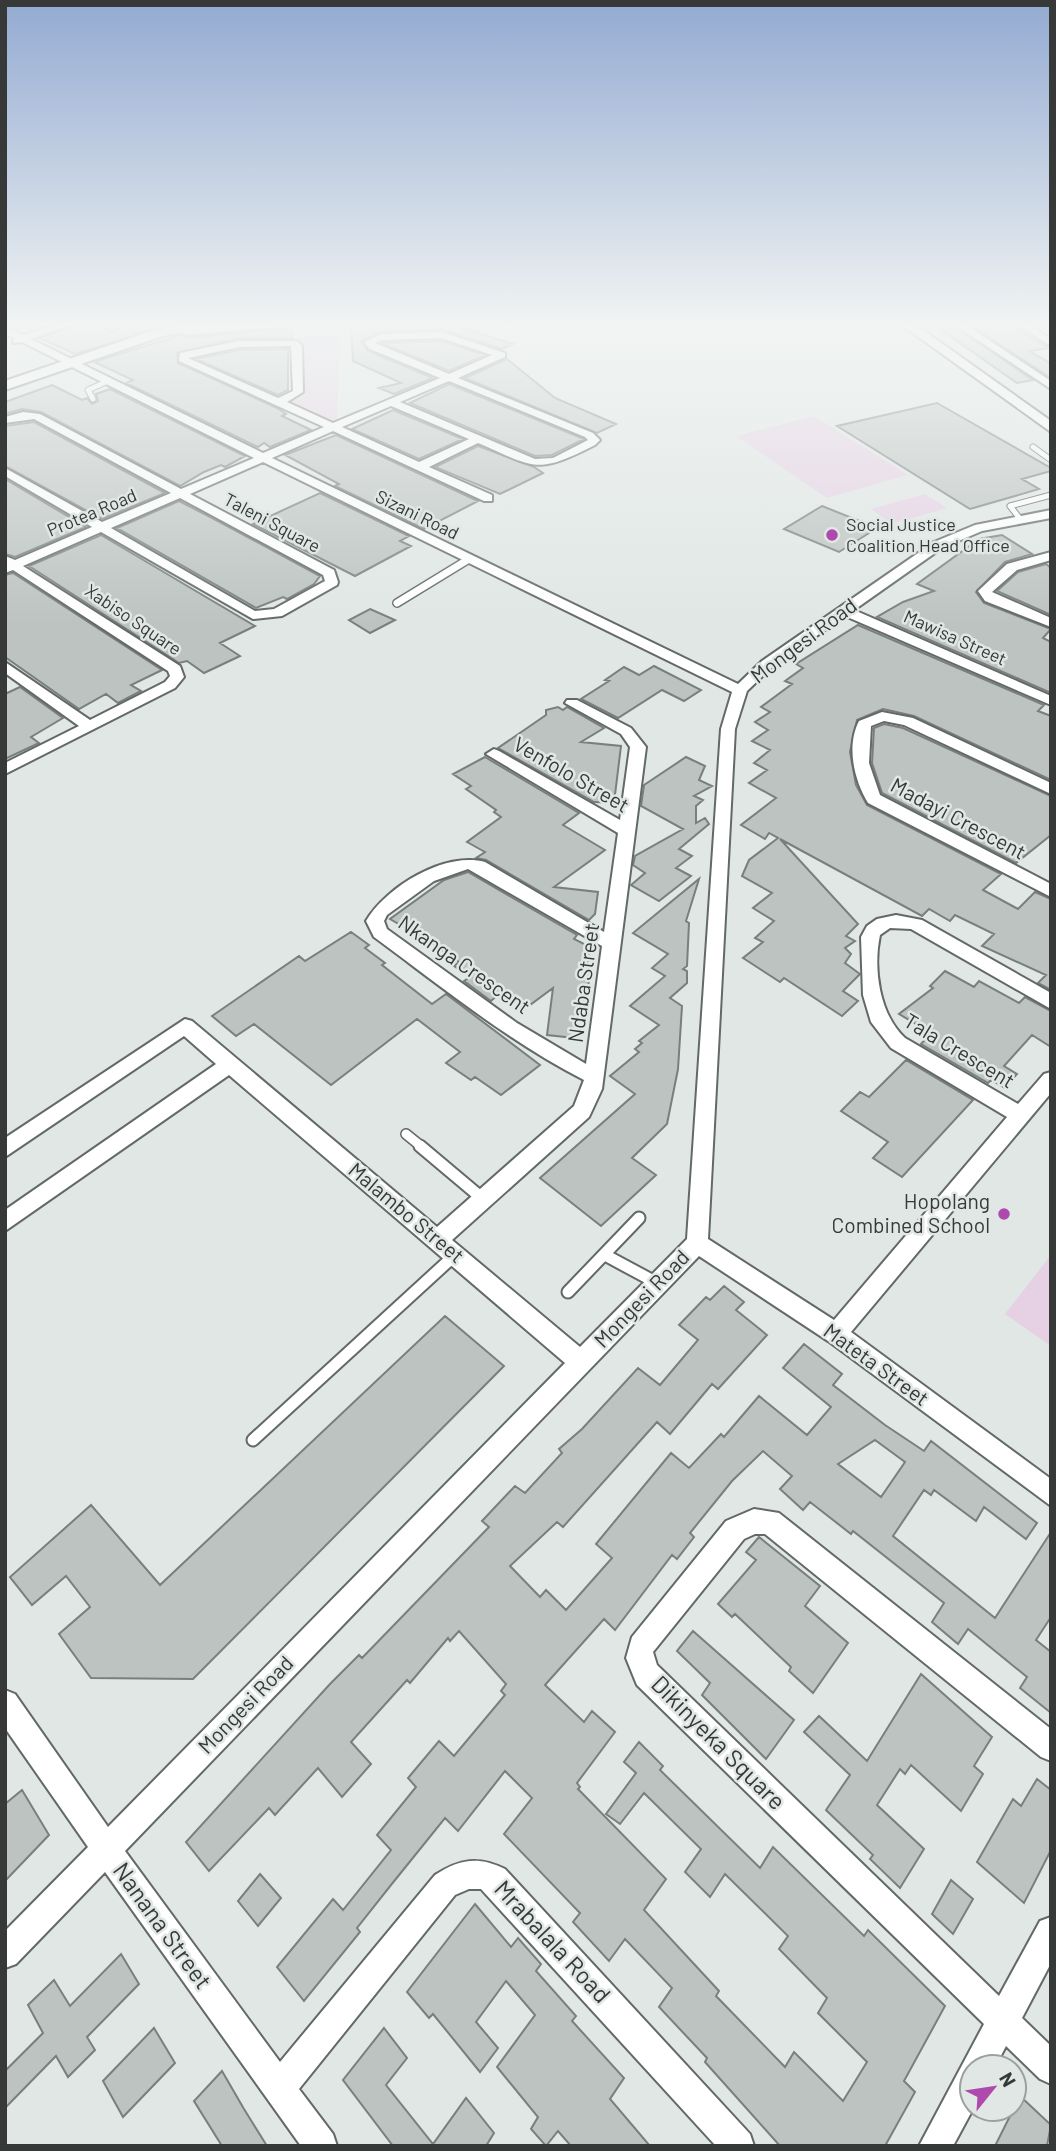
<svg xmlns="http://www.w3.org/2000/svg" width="1056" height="2151" font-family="Barlow,sans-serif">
<rect width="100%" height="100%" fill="#e0e7e5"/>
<path fill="#e5d0e4" d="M340,335L337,424L286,404L303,392L298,337Z
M814,416L908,475L827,498L736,436Z
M925,494L947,508L892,524L871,509Z
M1051,1255V1346L1005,1314Z"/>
<path fill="#bcc3c1" stroke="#787f7c" stroke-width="2" fill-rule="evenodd" d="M79,323H97L112,332L120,328L116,323H176L75,354L40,338Z
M397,323H445L513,344L502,349L442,329L380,332L361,341L368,351L433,378L394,394L379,388L401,383L353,361L351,326Z
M931,323H950L1033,380L1017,383Z
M967,323H1006L1048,348L1030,351L1051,364V378Z
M292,328V338H238L177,353L178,363L277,408L286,414L282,416L311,430L270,447L264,443L258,447L126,383L133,380L94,362L181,335L187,338Z
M441,341L485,355L449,371L382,343Z
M288,349V390L278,395L196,359L239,350Z
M507,359L555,398L616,424L597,433L465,378Z
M449,384L584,439L552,455L535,456L410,403Z
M52,385L82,400L87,398L92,404L98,401L96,394L110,389L245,456L225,467L221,465L204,472L180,486L41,412L22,409L5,414V402Z
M937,403L1051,468V471L1022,479L1039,489L970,509L837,426Z
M393,410L463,439L419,459L352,429Z
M34,422L165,493L102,519L5,466V426Z
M336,435L478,501L424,529L335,486L339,484L285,455Z
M478,446L534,467L543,473L500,494L435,467Z
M5,479L86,527L15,557L5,554Z
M320,493L409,536L400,541L411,546L355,576L253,524Z
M179,501L216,520L320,576L314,584L287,599L283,597L256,608L117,528Z
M822,506L877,528L839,552L784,529Z
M101,535L255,626L220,643L240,656L204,673L187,661L179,663L29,566Z
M1002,535L1032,554L1005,562L976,592L984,603L1051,629L1043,638L1051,642V693L877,617L903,602L934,591L917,584L979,539Z
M1046,564L1051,568V615L997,591L1018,572Z
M13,573L162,670L131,685L141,691L118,703L106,694L79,709L5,657V575Z
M370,609L395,620L370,633L349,620Z
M858,625L1044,705L1038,711L1051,716V780L914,716L883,709L857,720L850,752L856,785L867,805L1001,874L983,890L1018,909L1035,892L1051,899V990L1038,983L1046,975L982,946L994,934L955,915L950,921L929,909L922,916L780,839L858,924L846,936L855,941L845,948L851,954L845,963L860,974L843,991L858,1001L842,1016L784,978L780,982L743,958L763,942L755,938L774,921L753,908L772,893L742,876L749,860L778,838L769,833L765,839L741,825L776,798L749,783L767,770L754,763L770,750L752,741L768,730L755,722L770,712L761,707L792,684L785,681L803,668L796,664Z
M654,666L701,690L684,701L662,690L618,718L581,699L609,681L605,680L624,667L639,675Z
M20,687L63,718L31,737L39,743L5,759V694Z
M558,707L563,710L567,707L604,728L581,742L621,746L614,803L594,802L498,748L546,715V710Z
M884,724L903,728L1051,796V835L1016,863L882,793L872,763L874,728Z
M485,757L579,813L563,825L605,850L554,887L598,892L595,914L589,920L486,860L476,858L485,852L467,842L501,817L494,812L496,810L466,789L471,786L453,774Z
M686,757L705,766L699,780L712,786L694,796L703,800L696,806V823L705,818L709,824L679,849L692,856L676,868L691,876L659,901L631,885L645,873L633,865L635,856L683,829L641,806L644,785Z
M468,872L577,935L574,939L590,947L586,971L591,967L583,1019L577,1018L574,1038L547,1035L553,988L526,1008L502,991L491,1001L464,981L470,977L454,966L459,962L411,929L409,930L390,919L444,880Z
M699,879L686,921L689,923L687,966L683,969L687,971V983L670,998L682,1006L678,1069L667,1124L632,1158L656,1175L601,1226L540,1178L635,1094L610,1076L639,1052L635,1049L642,1043L639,1041L659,1025L630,1006L665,976L652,968L668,954L633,933Z
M351,932L369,945L365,948L385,963L382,965L432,1004L446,994L540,1065L501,1095L475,1077L471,1080L446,1063L460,1052L417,1019L331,1085L254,1024L236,1036L212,1016L299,956L305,961Z
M945,971L974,987L979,981L1019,1003L1025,997L1051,1011V1047L1032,1035L1004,1066L1017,1074L1005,1088L991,1080L988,1083L921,1044L931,1033L899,1014L933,988L930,986Z
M906,1060L973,1100L902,1177L873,1158L888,1142L841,1111L860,1092L869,1097Z
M724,1286L744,1302L736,1310L767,1335L718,1389L712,1384L670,1434L657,1422L563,1527L557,1522L510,1566L540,1597L546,1590L566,1610L612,1558L596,1544L671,1453L689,1468L721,1434L724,1437L759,1396L807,1435L831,1407L783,1368L804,1344L842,1374L833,1385L885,1425L924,1451L931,1441L1037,1523L1026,1539L984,1507L976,1521L934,1490L931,1495L924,1490L893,1536L995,1618L1051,1532V1617L1036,1640L1051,1652V1713L1020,1688L1027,1677L968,1629L958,1644L932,1622L944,1603L853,1531L851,1534L810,1502L803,1510L780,1489L792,1476L763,1451L732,1481L690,1533L694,1537L677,1559L672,1555L615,1630L604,1619L545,1685L584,1722L592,1711L615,1732L577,1783L580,1787L578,1789L666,1879L644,1910L719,1991L716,1996L785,2067L794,2052L843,2101L867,2062L818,2013L827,1998L779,1949L788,1936L725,1874L710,1897L685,1872L701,1849L644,1793L620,1824L606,1814L636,1773L624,1762L639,1742L663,1766L660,1770L760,1868L773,1847L864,1936L868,1930L945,2006L904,2081L915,2092L885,2146H780L705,2062L707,2058L659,2007L672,1988L625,1939L609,1961L573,1922L580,1913L504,1834L532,1798L505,1771L458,1831L445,1818L391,1885L357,1928L360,1932L304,2001L277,1967L333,1899L343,1910L391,1850L377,1835L416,1787L408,1778L439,1741L454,1756L505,1695L501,1691L506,1684L459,1631L450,1641L448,1638L410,1683L407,1680L351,1742L371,1764L342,1797L318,1768L275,1815L269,1808L209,1871L186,1842L330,1684L359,1655L362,1658L489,1527L482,1521L515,1486L525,1493L562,1453L559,1449L582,1429L638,1368L660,1385L698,1340L679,1325L706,1297L710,1300ZM875,1440L905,1462L881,1497L838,1464Z
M445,1316L504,1366L193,1679L91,1678L59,1634L90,1607L66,1576L32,1605L10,1577L91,1505L160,1585Z
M759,1537L820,1586L805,1606L848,1643L813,1693L789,1671L791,1667L735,1614L732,1617L718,1604L756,1560L746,1552Z
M693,1631L794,1720L766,1759L702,1695L710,1683L677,1651Z
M921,1674L992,1737L974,1766L983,1774L961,1811L911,1765L905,1774L900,1769L877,1805L924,1849L900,1888L870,1859L873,1855L826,1810L850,1775L804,1732L819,1716L867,1761Z
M1037,1779L1051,1790V1850L1024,1903L977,1862L1013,1799L1021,1806Z
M22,1790L49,1835L5,1881V1804Z
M260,1874L281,1898L258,1926L238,1901Z
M951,1880L973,1899L953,1934L932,1914Z
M475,1904L511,1947L518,1938L541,1964L536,1971L576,2016L572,2021L624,2078L610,2099L650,2146H571L558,2131L546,2146L531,2129L538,2117L497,2067L535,2015L506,1981L476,2022L498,2048L480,2072L433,2014L429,2018L407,1992Z
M121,1954L139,1984L87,2037L95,2050L68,2077L56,2056L5,2108V2071L43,2033L28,2005L54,1980L70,2006Z
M154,2028L175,2063L123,2117L103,2081Z
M384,2028L407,2058L386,2085L433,2144L466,2098L494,2133L486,2146H393L343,2080Z
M222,2071L244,2109L267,2146H222L194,2101Z
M1020,2096L1051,2125L1047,2146H995Z"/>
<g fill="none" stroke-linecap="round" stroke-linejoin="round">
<defs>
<path id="lane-far3" d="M93,399L88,390L108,381
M1033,447L1051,460
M1021,520L1010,506L1051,495"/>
<path id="lane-far2" d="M397,603L469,559"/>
<path id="lane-far1" d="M406,1134L422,1147"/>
<path id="lane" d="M420,1146L483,1199
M605,1255L657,1283
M568,1292L639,1218
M253,1440L455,1255"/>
<path id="street" d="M62,323H76L31,339L263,453L324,427L179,361L180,353L239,341H297L302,346L303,392L287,402L333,423L440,378L370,349L364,342L381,334L442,332L505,353V357L458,378L593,433L600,440L595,445C536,475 536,468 478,443L429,467L492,495V501H484L333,431L272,458L738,684L762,661L934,542L975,525L1051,510V518L982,531L942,548L854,610L1051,696V705L845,616L772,667L747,691L735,729L708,1239L834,1320L1007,1117L891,1048L871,1022L863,995L861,937L867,926L877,919L896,915L922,920L1051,993V1009L911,929L890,928L880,935C873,968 879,1014 905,1038L1018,1104L1044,1074L1051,1072V1093L851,1332L1051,1479V1506L828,1341L699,1256L125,1851L280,2062L435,1875C460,1859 478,1856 505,1869L750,2134L754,2146H716L481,1889H469L455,1895L299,2089L333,2134L337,2146H301L105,1872L16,1964L5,1968V1931L88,1847L5,1728V1690L15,1694L108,1827L565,1363L229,1075L5,1231V1210L216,1064L184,1036L5,1157V1138L185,1019L192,1021L437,1227L574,1106L584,1080C508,1041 442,987 374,937L366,921C386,887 445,851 485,862L604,932L618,833L486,754L494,749L499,751L620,820L630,747L621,734L565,703L567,700H577L631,728L646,747L602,1089L589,1117L452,1240L580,1347L687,1239L721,729L732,692L263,462L190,494L334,570L338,582L337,585L282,616L253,619L101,532L23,566L180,666L184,677L175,688L5,774V763L79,726L5,673V662L90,720L165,682L170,676L168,671L13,570L5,573V556L15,560L92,527L5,476V468L102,522L171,493L34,419L5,423V417L23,412L40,414L181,489L254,458L22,342L13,343L14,338L5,334V327L23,335ZM441,338L492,355L449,374L375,343L383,340ZM291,346L293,391L278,398L188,358L239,347ZM449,381L585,437L588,440L553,458L535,459L400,402ZM391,406L469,439L419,462L342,427ZM180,498L323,575L325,581L274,609L255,611L111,528ZM468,869L602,946L586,1064L517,1023L387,929L384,921L387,915L434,881Z
M99,323H111L118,327L113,330Z
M952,323H963L1051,381V389Z
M1015,323H1026L1051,339V346Z
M1051,552V560L1017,570L992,592L1051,618V627L985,601L978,591L1007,564Z
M882,712L913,718L1051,783V794L904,725L884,721L871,726L869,763L880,795L1051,884V897L868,803C854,780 846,746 859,721Z
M754,1509L779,1513L1051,1729V1761L1041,1757L765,1534H755L744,1539L653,1652L657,1665L999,1996L1040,1921L1051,1917V1963L1022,2018L1051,2046V2084L1040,2079L1006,2046L995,2067H972L973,2109L953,2146H919L984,2024L637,1685L626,1658L632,1637L726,1521Z"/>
<path id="secondary" d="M187,323H209L208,325L286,323L279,327L187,335L181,332L163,336L5,390V381L154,330Z
M899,323H913L1051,421V432Z"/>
</defs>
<use href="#lane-far3" stroke="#626966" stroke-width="7"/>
<use href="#lane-far2" stroke="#626966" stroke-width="10"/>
<use href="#lane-far1" stroke="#626966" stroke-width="12"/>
<use href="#lane" stroke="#626966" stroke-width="15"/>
<use href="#street" stroke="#626966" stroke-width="4"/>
<use href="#secondary" stroke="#626966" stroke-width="4"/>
<use href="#lane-far3" stroke="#fff" stroke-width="5"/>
<use href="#lane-far2" stroke="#fff" stroke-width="7"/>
<use href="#lane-far1" stroke="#fff" stroke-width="9"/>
<use href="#lane" stroke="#fff" stroke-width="11"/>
<use href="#street" fill="#fff" fill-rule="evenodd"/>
<use href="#secondary" fill="#fff" fill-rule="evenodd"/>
</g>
<linearGradient id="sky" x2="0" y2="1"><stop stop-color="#93aad2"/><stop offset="0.52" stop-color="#f1f4f3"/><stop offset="1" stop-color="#f1f4f3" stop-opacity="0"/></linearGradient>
<rect width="1056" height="624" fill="url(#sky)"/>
<g fill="#ae49ae" stroke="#e0e7e5" stroke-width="2.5">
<circle cx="832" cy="535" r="7"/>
<circle cx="1004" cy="1214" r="7"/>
</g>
<g text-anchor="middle" stroke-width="5" stroke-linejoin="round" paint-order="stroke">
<g font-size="18" fill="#363938" stroke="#e0e7e5">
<text transform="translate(92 513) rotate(-23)" y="6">Protea Road</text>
<text transform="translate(417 515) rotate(26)" y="6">Sizani Road</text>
<text transform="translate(272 523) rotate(28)" y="6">Taleni Square</text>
<text transform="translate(133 620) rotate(34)" y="6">Xabiso Square</text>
<text transform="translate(955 638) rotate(24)" y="6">Mawisa Street</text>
</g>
<g font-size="18" fill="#363938" stroke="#e0e7e5" text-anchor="start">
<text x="846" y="531">Social Justice<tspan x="846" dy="21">Coalition Head Office</tspan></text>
</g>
<g font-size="21" fill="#363938" stroke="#e0e7e5">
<text transform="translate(804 641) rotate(-37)" y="7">Mongesi Road</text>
<text transform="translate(571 775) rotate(30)" y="7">Venfolo Street</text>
<text transform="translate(958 819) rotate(28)" y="7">Madayi Crescent</text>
<text transform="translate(464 965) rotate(35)" y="7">Nkanga Crescent</text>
<text transform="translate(584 983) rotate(-82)" y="7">Ndaba Street</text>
<text transform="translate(959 1051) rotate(31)" y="7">Tala Crescent</text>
<text transform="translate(406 1213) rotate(40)" y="7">Malambo Street</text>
<text transform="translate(642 1299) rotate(-46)" y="7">Mongesi Road</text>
<text transform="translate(876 1365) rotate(36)" y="7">Mateta Street</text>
<text transform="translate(246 1705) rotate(-46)" y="7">Mongesi Road</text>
</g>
<g font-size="21" fill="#363938" stroke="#e0e7e5" text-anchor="end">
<text x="990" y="1209">Hopolang<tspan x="990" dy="24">Combined School</tspan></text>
</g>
<g font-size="24" fill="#363938" stroke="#e0e7e5">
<text transform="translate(718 1743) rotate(45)" y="8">Dikinyeka Square</text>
<text transform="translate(162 1926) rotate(54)" y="8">Nanana Street</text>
<text transform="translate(552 1942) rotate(47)" y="8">Mrabalala Road</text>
</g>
</g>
<rect width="1056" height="2151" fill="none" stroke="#363938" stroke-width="14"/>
<g transform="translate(993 2088) rotate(60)"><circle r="33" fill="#e0e7e5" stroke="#9ca1a0" stroke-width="2"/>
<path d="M0-5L12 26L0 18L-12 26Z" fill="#ae49ae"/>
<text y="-10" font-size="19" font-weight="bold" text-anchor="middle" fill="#363938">N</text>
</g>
</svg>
